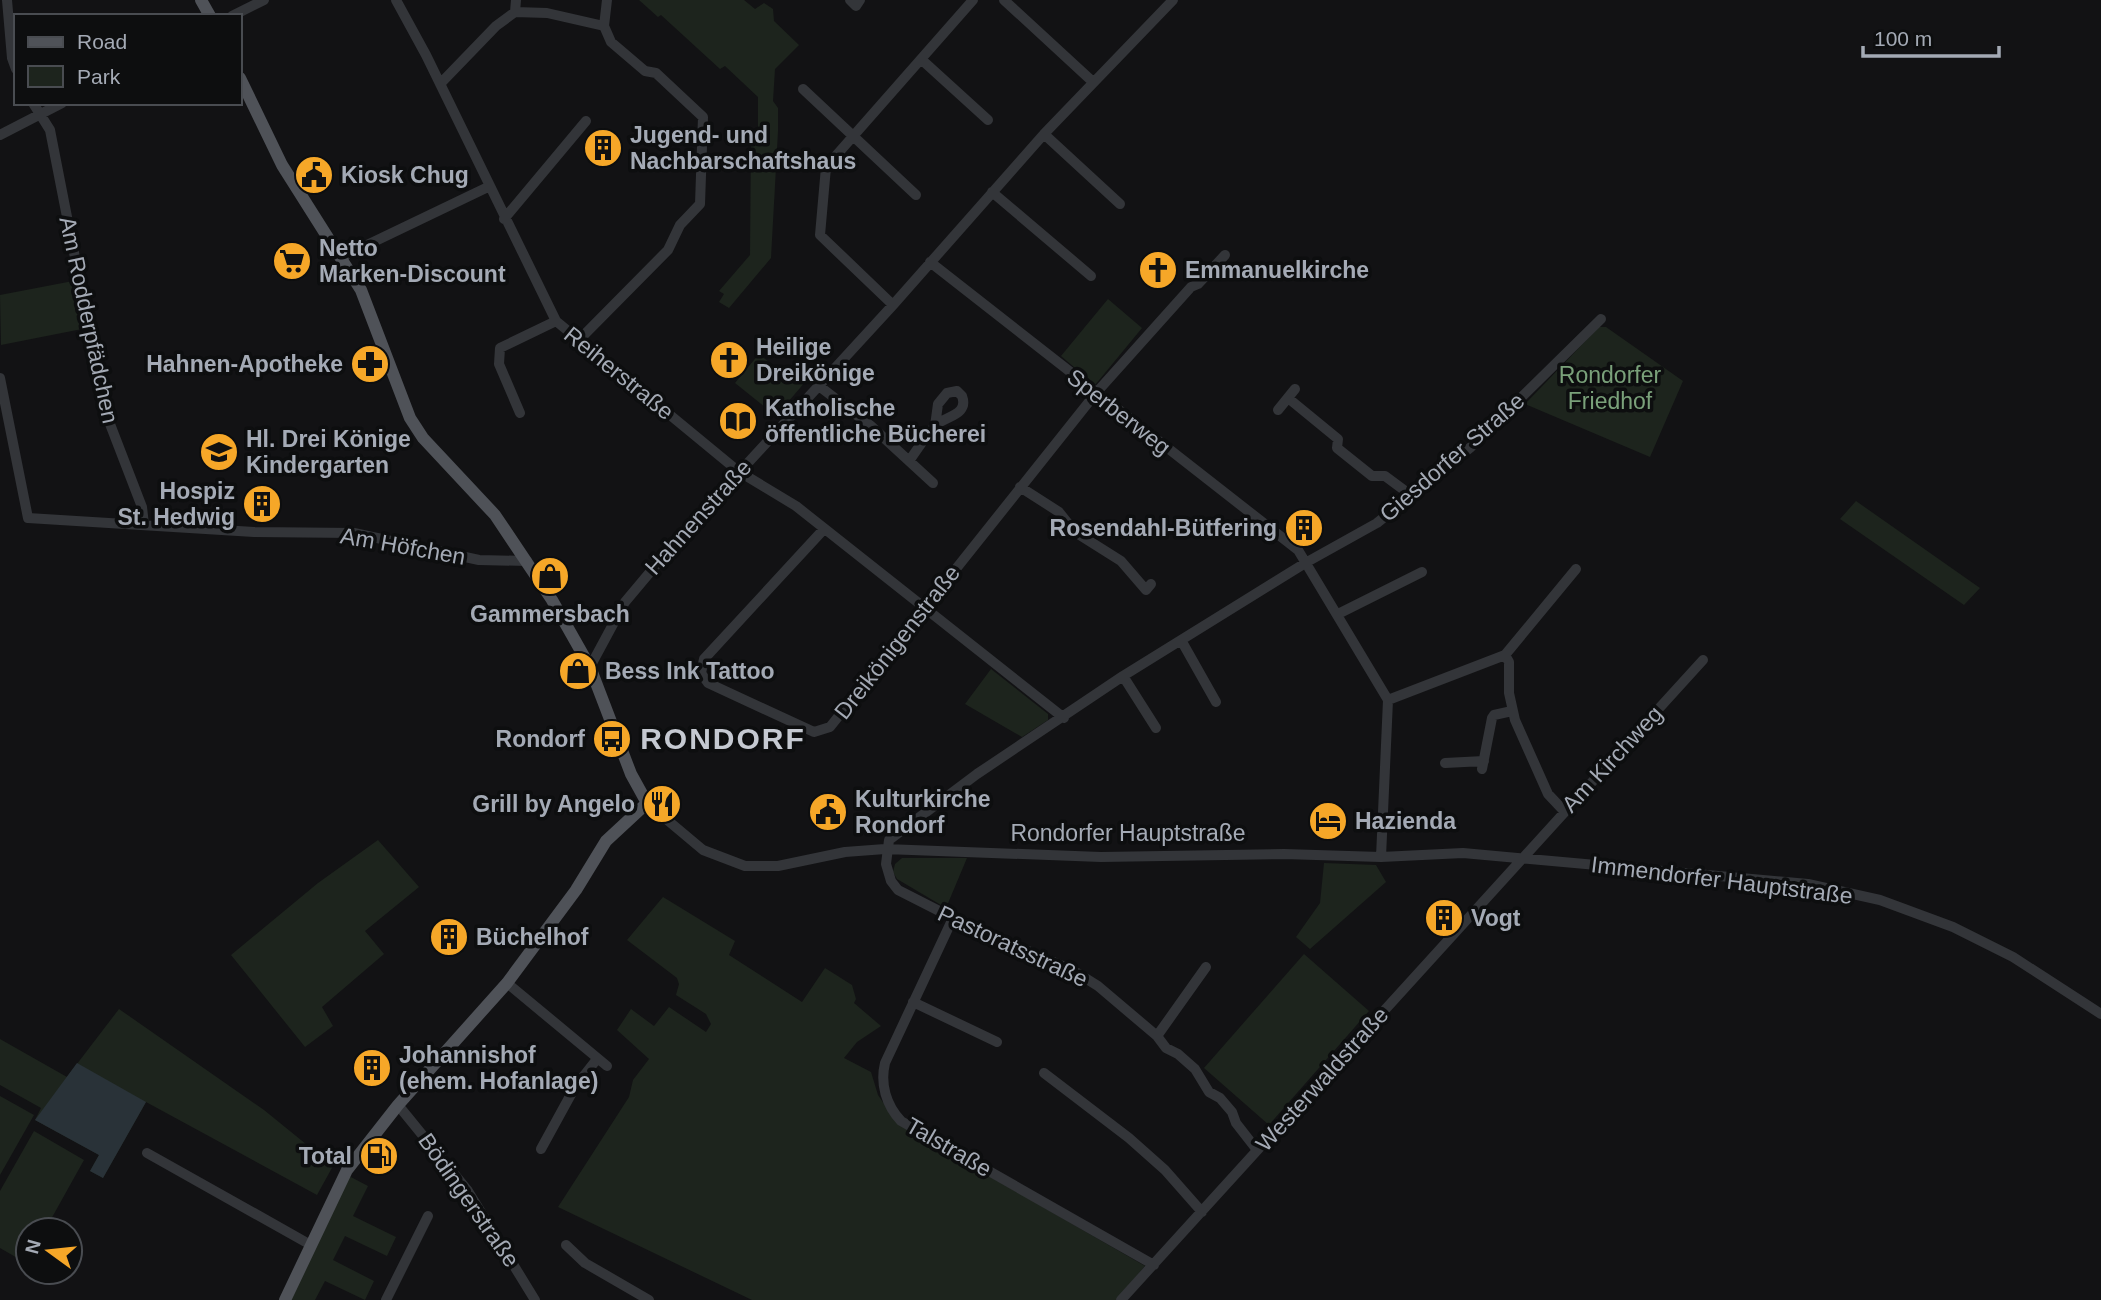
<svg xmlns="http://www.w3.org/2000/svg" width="2101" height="1300" font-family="Arial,sans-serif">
<rect width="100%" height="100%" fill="#121214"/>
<path fill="#1d241d" d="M744,0L755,9L764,3L773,9L774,21L799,45L775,69L773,101L778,108V131L771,258L729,308L719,302L724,294L719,291L750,255L751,137H758V97L725,66L720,69L661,15L658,17L639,0Z
M73,281L82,329L1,345L0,295Z
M1108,299L1142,328L1095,385L1061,356Z
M1599,327H1606L1683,381L1650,457L1525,404Z
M759,354L792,381L797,376L806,381L776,416L735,383Z
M1856,501L1980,588L1964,605L1840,519Z
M991,669L1048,714V720L1022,737L965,704Z
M378,840L419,887L365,931L384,954L322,1007L333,1026L305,1047L231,955L318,883Z
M902,858H967L946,908L897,879L893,872L895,864Z
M1324,863L1376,865L1386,882L1310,949L1296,937L1320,903Z
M663,897L735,941L729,955L802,1002L825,968L852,985L856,999L854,1003L881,1026L857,1042L844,1058L871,1072L878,1095L897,1123L1145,1266L1116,1300H752L558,1207L629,1097L633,1080L649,1059L617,1030L631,1009L654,1026L669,1007L706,1032L711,1024L706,1014L676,995L679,984L677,978L627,940Z
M1304,954L1369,1011L1269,1125L1204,1068Z
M119,1009L264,1110L333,1166L317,1195L146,1102L103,1178L90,1171L99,1155L35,1120L41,1108L0,1085V1039L67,1077Z
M0,1096L34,1115L0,1175Z
M34,1131L84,1160L45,1230H28L26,1263L0,1248V1191Z
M347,1175L368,1186L353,1216L396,1237L387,1256L345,1236L333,1260L374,1281L365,1300L325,1281L315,1300H289Z"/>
<path fill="#293238" d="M77,1063L146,1102L103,1178L90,1171L99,1155L35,1120Z"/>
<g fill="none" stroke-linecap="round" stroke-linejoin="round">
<path stroke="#333539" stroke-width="10" d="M7,0L12,58L16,69
M396,0L426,55L556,321L738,471L796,506L1064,718
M850,0L856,6L860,0
M1004,0L1093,82
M515,12L516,0
M232,16L264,0
M922,60L988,120
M440,84L496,26L515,12L547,13L604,26
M803,89L916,195
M33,103L50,130L105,411L142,507L144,525
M1044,134L1120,204
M0,135L62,103
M992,192L1091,276
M504,219L586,121
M342,257L488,187
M930,262L1298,550L1388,700L1381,857
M893,305L820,235L826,167L973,0
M579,340L668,250L680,225L700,204L703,117L656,73L645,71L611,42L604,26L607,0
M0,378L28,518L254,532L354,533L479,560L527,561
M819,386L871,426L933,483
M1288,398L1338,439L1337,448L1372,476H1385L1412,496
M1278,410L1295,389
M520,413L499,364L500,348L556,321
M909,461C917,450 926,435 936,425C946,416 969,415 962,396L957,391L947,393L938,404L935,426
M1020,487L1059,512L1075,532L1121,561L1146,590L1151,584
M824,529L704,659L701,673L708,683L814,732L830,727L1096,393L1191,287L1198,284L1225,255
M1338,614L1422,572
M1181,640L1216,702
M1505,655L1509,662V693L1515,720L1548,794L1564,811
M590,667L625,602L677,540L893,305L1044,134L1173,0
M1123,676L1156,728
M1388,700L1505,655L1576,569
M1445,763L1484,761
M1482,769L1492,718L1494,715L1512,711
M647,803L703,850L745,866H778L845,852L885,849L1101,857L1284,854L1381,857L1463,853L1808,884L1880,900L1953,927L2013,957L2101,1014
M953,918L885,1063C880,1084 886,1105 901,1121L1154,1265
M507,983L607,1066
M913,1002L997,1042
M1157,1036L1206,967
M1044,1073L1129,1138L1165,1170L1202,1212
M398,1105L468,1191L535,1300
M541,1149L575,1087L597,1059
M1257,1150L1236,1123L1232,1112L1220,1098L1209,1092L1195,1069L1178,1054L1166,1048L1157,1036L1098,986L1074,971L953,918L898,890L891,881L886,864L889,840L977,774L1123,676L1307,562L1377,523L1471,447L1601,319
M147,1153L309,1244
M566,1245L585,1263L649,1300
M386,1300L428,1216
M1121,1300L1703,660"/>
<path stroke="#4f5258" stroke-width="12" d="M201,0L210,16
M240,78L282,165L361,290L410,418L423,438L495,515L552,600L590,667L631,774L647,803L606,841L576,890L507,983L398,1105L347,1170L285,1300"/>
</g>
<defs>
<symbol id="building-disc" viewBox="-11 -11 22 22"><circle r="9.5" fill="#f6a728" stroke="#0d0e0f"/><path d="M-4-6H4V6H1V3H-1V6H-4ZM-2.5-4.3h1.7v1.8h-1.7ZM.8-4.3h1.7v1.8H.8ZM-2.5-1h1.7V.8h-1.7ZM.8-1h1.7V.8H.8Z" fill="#111"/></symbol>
<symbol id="civic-disc" viewBox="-11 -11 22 22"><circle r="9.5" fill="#f6a728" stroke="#0d0e0f"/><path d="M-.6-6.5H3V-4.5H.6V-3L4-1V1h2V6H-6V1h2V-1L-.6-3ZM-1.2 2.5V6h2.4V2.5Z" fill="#111"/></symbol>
<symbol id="supermarket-disc" viewBox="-11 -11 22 22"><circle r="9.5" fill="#f6a728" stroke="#0d0e0f"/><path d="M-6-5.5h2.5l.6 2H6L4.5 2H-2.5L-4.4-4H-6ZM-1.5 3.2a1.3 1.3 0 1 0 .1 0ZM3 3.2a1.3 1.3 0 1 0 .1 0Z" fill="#111"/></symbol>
<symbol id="church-disc" viewBox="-11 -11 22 22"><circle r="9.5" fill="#f6a728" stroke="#0d0e0f"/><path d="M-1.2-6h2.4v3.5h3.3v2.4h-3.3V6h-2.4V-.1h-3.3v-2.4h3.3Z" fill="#111"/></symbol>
<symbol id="pharmacy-disc" viewBox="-11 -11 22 22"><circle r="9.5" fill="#f6a728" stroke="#0d0e0f"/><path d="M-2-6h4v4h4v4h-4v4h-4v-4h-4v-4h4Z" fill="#111"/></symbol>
<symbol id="library-disc" viewBox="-11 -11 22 22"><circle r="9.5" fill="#f6a728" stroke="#0d0e0f"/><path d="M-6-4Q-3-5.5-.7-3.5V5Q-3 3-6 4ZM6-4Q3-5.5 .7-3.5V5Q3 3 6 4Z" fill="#111"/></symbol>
<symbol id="school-disc" viewBox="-11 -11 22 22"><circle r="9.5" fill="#f6a728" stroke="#0d0e0f"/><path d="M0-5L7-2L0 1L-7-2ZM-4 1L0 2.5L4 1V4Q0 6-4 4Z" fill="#111"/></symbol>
<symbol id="shop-disc" viewBox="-11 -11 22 22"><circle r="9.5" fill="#f6a728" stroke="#0d0e0f"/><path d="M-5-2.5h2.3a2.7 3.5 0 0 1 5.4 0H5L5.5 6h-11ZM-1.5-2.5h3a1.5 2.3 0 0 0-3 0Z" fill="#111"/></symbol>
<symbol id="bus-disc" viewBox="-11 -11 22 22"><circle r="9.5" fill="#f6a728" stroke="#0d0e0f"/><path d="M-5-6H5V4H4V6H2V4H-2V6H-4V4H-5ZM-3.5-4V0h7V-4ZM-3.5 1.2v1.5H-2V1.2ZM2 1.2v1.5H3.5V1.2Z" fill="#111"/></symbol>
<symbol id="restaurant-disc" viewBox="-11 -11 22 22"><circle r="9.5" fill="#f6a728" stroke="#0d0e0f"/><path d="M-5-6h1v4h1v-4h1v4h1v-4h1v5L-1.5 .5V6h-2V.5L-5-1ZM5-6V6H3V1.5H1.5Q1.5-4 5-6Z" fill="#111"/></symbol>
<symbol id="hotel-disc" viewBox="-11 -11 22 22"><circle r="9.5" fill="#f6a728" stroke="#0d0e0f"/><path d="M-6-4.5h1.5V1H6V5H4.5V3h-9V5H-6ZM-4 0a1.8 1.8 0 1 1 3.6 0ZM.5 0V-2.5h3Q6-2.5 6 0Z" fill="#111"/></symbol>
<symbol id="fuel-disc" viewBox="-11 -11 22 22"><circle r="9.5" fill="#f6a728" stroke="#0d0e0f"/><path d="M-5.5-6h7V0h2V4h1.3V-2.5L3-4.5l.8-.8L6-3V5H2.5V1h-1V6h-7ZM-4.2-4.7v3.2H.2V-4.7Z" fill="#111"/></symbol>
</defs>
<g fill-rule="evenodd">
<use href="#building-disc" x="581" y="126" width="44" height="44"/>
<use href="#civic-disc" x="292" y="153" width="44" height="44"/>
<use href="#supermarket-disc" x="270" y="239" width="44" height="44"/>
<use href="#church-disc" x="1136" y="248" width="44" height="44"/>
<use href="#church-disc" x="707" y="338" width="44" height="44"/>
<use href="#pharmacy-disc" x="348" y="342" width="44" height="44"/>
<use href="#library-disc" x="716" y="399" width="44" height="44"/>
<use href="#school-disc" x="197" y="430" width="44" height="44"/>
<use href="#building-disc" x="240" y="482" width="44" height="44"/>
<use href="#building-disc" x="1282" y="506" width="44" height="44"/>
<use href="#shop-disc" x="528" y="554" width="44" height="44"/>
<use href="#shop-disc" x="556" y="649" width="44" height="44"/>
<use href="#bus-disc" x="590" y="717" width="44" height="44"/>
<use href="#restaurant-disc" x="640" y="782" width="44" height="44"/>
<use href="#civic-disc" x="806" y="790" width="44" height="44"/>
<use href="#hotel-disc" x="1306" y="799" width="44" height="44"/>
<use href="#building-disc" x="1422" y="896" width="44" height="44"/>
<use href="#building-disc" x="427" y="915" width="44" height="44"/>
<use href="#building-disc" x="350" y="1046" width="44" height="44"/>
<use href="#fuel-disc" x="357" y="1134" width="44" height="44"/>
</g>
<g text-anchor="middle" stroke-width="7" stroke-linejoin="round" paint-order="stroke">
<g font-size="23" font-weight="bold" fill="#a4aab5" stroke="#0d0e0f" text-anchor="start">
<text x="630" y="143">Jugend- und<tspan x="630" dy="26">Nachbarschaftshaus</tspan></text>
<text x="341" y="183">Kiosk Chug</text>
<text x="319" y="256">Netto<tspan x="319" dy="26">Marken-Discount</tspan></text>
<text x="1185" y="278">Emmanuelkirche</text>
<text x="756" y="355">Heilige<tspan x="756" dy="26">Dreikönige</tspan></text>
<text x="343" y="372" text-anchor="end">Hahnen-Apotheke</text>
<text x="765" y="416">Katholische<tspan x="765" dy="26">öffentliche Bücherei</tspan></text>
<text x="246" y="447">Hl. Drei Könige<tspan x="246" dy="26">Kindergarten</tspan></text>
<text x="235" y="499" text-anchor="end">Hospiz<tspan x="235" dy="26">St. Hedwig</tspan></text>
<text x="1277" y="536" text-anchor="end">Rosendahl-Bütfering</text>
<text x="550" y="622" text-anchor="middle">Gammersbach</text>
<text x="605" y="679">Bess Ink Tattoo</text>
<text x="585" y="747" text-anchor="end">Rondorf</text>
<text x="855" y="807">Kulturkirche<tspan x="855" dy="26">Rondorf</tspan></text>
<text x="635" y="812" text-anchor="end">Grill by Angelo</text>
<text x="1355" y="829">Hazienda</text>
<text x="1471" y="926">Vogt</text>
<text x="476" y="945">Büchelhof</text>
<text x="399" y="1063">Johannishof<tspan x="399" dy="26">(ehem. Hofanlage)</tspan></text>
<text x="352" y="1164" text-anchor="end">Total</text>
</g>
<g font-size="23" fill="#a4aab5" stroke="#0d0e0f">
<text transform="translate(89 320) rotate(78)" y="8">Am Rodderpfädchen</text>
<text transform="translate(619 373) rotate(39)" y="8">Reiherstraße</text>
<text transform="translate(1119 412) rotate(38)" y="8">Sperberweg</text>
<text transform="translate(1452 457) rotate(-41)" y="8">Giesdorfer Straße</text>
<text transform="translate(698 517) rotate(-48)" y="8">Hahnenstraße</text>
<text transform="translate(403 546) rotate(10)" y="8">Am Höfchen</text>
<text transform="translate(897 642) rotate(-52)" y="8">Dreikönigenstraße</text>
<text transform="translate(1612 759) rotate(-47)" y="8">Am Kirchweg</text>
<text x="1128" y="841">Rondorfer Hauptstraße</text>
<text transform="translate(1722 880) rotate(7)" y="8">Immendorfer Hauptstraße</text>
<text transform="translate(1013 946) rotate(25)" y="8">Pastoratsstraße</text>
<text transform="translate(1322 1079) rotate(-48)" y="8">Westerwaldstraße</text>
<text transform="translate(949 1147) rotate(30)" y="8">Talstraße</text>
<text transform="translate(469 1200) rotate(55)" y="8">Bödingerstraße</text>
</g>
<g font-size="23" fill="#7aa17a" stroke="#0d0e0f">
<text x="1610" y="383">Rondorfer<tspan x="1610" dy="26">Friedhof</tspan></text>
</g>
<g font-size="30" font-weight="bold" letter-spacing="2" fill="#c5c9d1" stroke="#0d0e0f">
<text x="723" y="749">RONDORF</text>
</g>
</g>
<rect x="14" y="14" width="228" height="91" fill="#0d0e0f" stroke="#494c51" stroke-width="2"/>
<rect x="28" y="37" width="35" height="10" fill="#4f5258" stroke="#494c51" stroke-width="2"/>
<text x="77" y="49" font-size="21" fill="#a4aab5">Road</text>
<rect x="28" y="66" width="35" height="21" fill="#1d241d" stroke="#494c51" stroke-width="2"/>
<text x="77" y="84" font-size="21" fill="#a4aab5">Park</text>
<g transform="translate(49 1251) rotate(285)"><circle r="33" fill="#0d0e0f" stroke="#494c51" stroke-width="2"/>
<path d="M0-5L12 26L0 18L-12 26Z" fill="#f6a728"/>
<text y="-10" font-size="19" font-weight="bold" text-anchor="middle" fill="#a4aab5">N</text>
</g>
<path d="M1863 46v10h136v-10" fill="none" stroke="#a4aab5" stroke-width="3.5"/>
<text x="1874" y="46" font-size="21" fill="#a4aab5" stroke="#0d0e0f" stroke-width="5" paint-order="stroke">100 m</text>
</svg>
